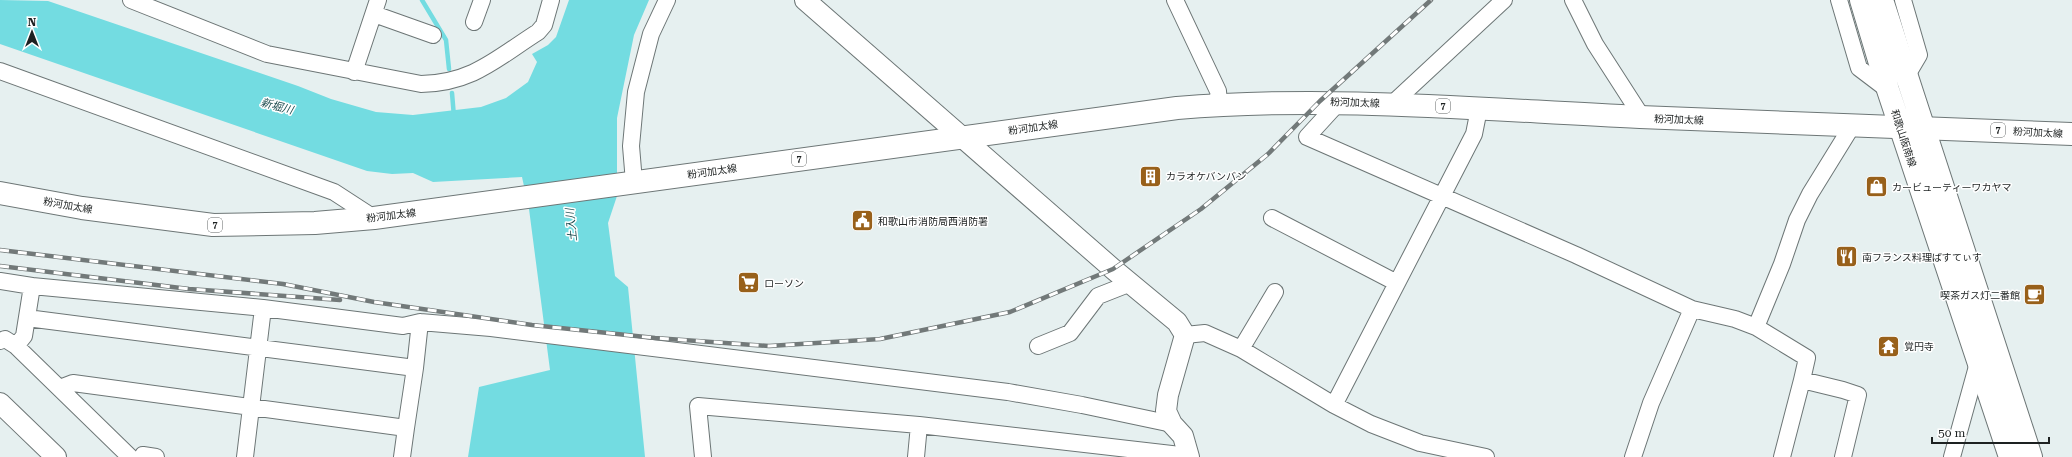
<svg xmlns="http://www.w3.org/2000/svg" width="2072" height="457" font-family="'Roboto Serif','Noto Sans JP',serif">
<rect width="100%" height="100%" fill="#e6f0f0"/>
<path fill="#73dce1" d="M0,0L48,1L298,86L331,99L376,112L413,115L481,107L506,98L528,82L537,62L532,54L548,45L556,37L569,0H649L634,35L617,118V196L608,223L615,276L628,287L645,457H468L479,387L550,370L529,209L522,177L433,182L413,173L392,174L367,171L0,44Z"/>
<g fill="none" stroke-linecap="round" stroke-linejoin="round">
<path stroke="#73dce1" stroke-width="4.5" d="M422,0L446,40L449,69
M452,93L454,117"/>
<defs>
<path id="minor" d="M131,0L267,54L421,84C473,83 497,58 538,32L544,25L551,0
M1175,0L1218,91L1219,104
M1573,0L1595,44L1642,117
M1839,0L1859,68L1888,90
M1903,0L1919,55L1906,77
M374,14L433,35
M474,22L482,0
M0,71L334,192L374,218
M354,72L378,0
M1339,102L1307,137L1576,255L1692,309L1735,319L1756,327L1807,358L1802,380
M1392,104L1504,0
M634,182L631,146L636,92L651,34L667,0
M1272,218L1397,283
M0,281L32,286L263,308L403,326L420,322L491,328L1008,392L1082,405L1172,424
M27,318L415,368L420,322
M1756,327L1782,264L1797,220L1810,194L1852,126
M1185,335L1205,333L1241,349L1334,405L1371,424L1420,443L1486,457
M0,341L5,339L16,346L24,336L32,286
M16,346L130,457
M1038,346L1070,333L1098,296L1131,283
M1241,349L1275,292
M60,388L73,383L406,428L415,368
M1334,405L1474,134L1479,109
M142,457L143,455L156,457
M245,457L263,308
M402,457L406,428
M703,457L698,406L919,425
M916,457L919,425L1189,456
M1633,457L1651,403L1692,309
M1782,457L1802,380L1843,390L1858,395L1843,457
M1952,457L1978,363"/>
<path id="tertiary" d="M805,0L1113,269L1177,322L1185,335L1168,395L1166,411L1172,424L1183,436L1189,457
M0,403L56,457"/>
<path id="secondary" d="M1861,0L1888,90L2010,457
M1882,0L2031,457"/>
<path id="primary" d="M0,193L82,208L213,225L315,223L374,218L1177,108C1332,95 1486,110 1640,117C1784,124 1928,127 2072,134"/>
</defs>
<use href="#minor" stroke="#6d7676" stroke-width="18"/>
<use href="#tertiary" stroke="#6d7676" stroke-width="22"/>
<use href="#secondary" stroke="#6d7676" stroke-width="24"/>
<use href="#primary" stroke="#6d7676" stroke-width="24"/>
<use href="#minor" stroke="#fff" stroke-width="16"/>
<use href="#tertiary" stroke="#fff" stroke-width="20"/>
<use href="#secondary" stroke="#fff" stroke-width="22"/>
<use href="#primary" stroke="#fff" stroke-width="22"/>
<defs>
<path id="rail" d="M0,250L283,284L374,302L532,325L655,338L769,346L880,339L1010,312L1113,269L1201,209L1268,154L1320,101L1431,0
M0,266L189,289L340,300"/>
</defs>
<use href="#rail" stroke="#727979" stroke-width="4.5"/>
<use href="#rail" stroke="#fff" stroke-width="3" stroke-dasharray="9" stroke-linecap="butt"/>
</g>
<defs>
<symbol id="building-square" viewBox="-11 -11 22 22"><rect x="-9" y="-9" width="18" height="18" rx="4" fill="#98601a" stroke="#fff"/><path d="M-4-6H4V6H1V3H-1V6H-4ZM-2.5-4.3h1.7v1.8h-1.7ZM.8-4.3h1.7v1.8H.8ZM-2.5-1h1.7V.8h-1.7ZM.8-1h1.7V.8H.8Z" fill="#fff"/></symbol>
<symbol id="shop-square" viewBox="-11 -11 22 22"><rect x="-9" y="-9" width="18" height="18" rx="4" fill="#98601a" stroke="#fff"/><path d="M-5-2.5h2.3a2.7 3.5 0 0 1 5.4 0H5L5.5 6h-11ZM-1.5-2.5h3a1.5 2.3 0 0 0-3 0Z" fill="#fff"/></symbol>
<symbol id="civic-square" viewBox="-11 -11 22 22"><rect x="-9" y="-9" width="18" height="18" rx="4" fill="#98601a" stroke="#fff"/><path d="M-.6-6.5H3V-4.5H.6V-3L4-1V1h2V6H-6V1h2V-1L-.6-3ZM-1.2 2.5V6h2.4V2.5Z" fill="#fff"/></symbol>
<symbol id="restaurant-square" viewBox="-11 -11 22 22"><rect x="-9" y="-9" width="18" height="18" rx="4" fill="#98601a" stroke="#fff"/><path d="M-5-6h1v4h1v-4h1v4h1v-4h1v5L-1.5 .5V6h-2V.5L-5-1ZM5-6V6H3V1.5H1.5Q1.5-4 5-6Z" fill="#fff"/></symbol>
<symbol id="supermarket-square" viewBox="-11 -11 22 22"><rect x="-9" y="-9" width="18" height="18" rx="4" fill="#98601a" stroke="#fff"/><path d="M-6-5.5h2.5l.6 2H6L4.5 2H-2.5L-4.4-4H-6ZM-1.5 3.2a1.3 1.3 0 1 0 .1 0ZM3 3.2a1.3 1.3 0 1 0 .1 0Z" fill="#fff"/></symbol>
<symbol id="cafe-square" viewBox="-11 -11 22 22"><rect x="-9" y="-9" width="18" height="18" rx="4" fill="#98601a" stroke="#fff"/><path d="M-5.5-4.5H6V0H3Q3 3.5 0 3.5H-2.5Q-5.5 3.5-5.5 0ZM3-3.2v2h1.7v-2ZM-6 4.5H4V6H-6Z" fill="#fff"/></symbol>
<symbol id="temple-square" viewBox="-11 -11 22 22"><rect x="-9" y="-9" width="18" height="18" rx="4" fill="#98601a" stroke="#fff"/><path d="M0-6L5-2H3V0L6.5 2.5H4V6H1.5V3h-3V6H-4V2.5H-6.5L-3 0V-2H-5Z" fill="#fff"/></symbol>
</defs>
<g fill-rule="evenodd">
<use href="#building-square" x="1138" y="164" width="25" height="25"/>
<use href="#shop-square" x="1864" y="174" width="25" height="25"/>
<use href="#civic-square" x="850" y="208" width="25" height="25"/>
<use href="#restaurant-square" x="1834" y="244" width="25" height="25"/>
<use href="#supermarket-square" x="736" y="270" width="25" height="25"/>
<use href="#cafe-square" x="2022" y="282" width="25" height="25"/>
<use href="#temple-square" x="1876" y="334" width="25" height="25"/>
</g>
<g text-anchor="middle" stroke-width="3" stroke-linejoin="round" paint-order="stroke">
<g fill="#fff" stroke="#616464" stroke-width="1">
<rect x="1436" y="99" width="14" height="14" rx="3"/>
<rect x="1991" y="123" width="14" height="14" rx="3"/>
<rect x="792" y="152" width="14" height="14" rx="3"/>
<rect x="208" y="218" width="14" height="14" rx="3"/>
</g>
<g font-size="9" font-weight="bold" fill="#1d2121">
<text x="1443" y="109">7</text>
<text x="1998" y="133">7</text>
<text x="799" y="162">7</text>
<text x="215" y="228">7</text>
</g>
<g font-size="10" fill="#1d2121" stroke="#fff">
<text transform="translate(1355 102) rotate(2)" y="4">粉河加太線</text>
<text transform="translate(1679 119) rotate(2)" y="4">粉河加太線</text>
<text transform="translate(1033 127) rotate(-8)" y="4">粉河加太線</text>
<text transform="translate(2038 132) rotate(3)" y="4">粉河加太線</text>
<text transform="translate(1904 138) rotate(72)" y="4">和歌山阪南線</text>
<text transform="translate(712 171) rotate(-8)" y="4">粉河加太線</text>
<text transform="translate(68 205) rotate(10)" y="4">粉河加太線</text>
<text transform="translate(391 215) rotate(-7)" y="4">粉河加太線</text>
</g>
<g font-size="10" fill="#1d2121" stroke="#fff" text-anchor="start">
<text x="1166" y="180">カラオケバンバン</text>
<text x="1892" y="191">カービューティーワカヤマ</text>
<text x="878" y="225">和歌山市消防局西消防署</text>
<text x="1862" y="261">南フランス料理ぱすてぃす</text>
<text x="764" y="287">ローソン</text>
<text x="2020" y="299" text-anchor="end">喫茶ガス灯二番館</text>
<text x="1904" y="350">覚円寺</text>
</g>
<g font-size="11" font-style="italic" fill="#225154" stroke="#fff">
<text transform="translate(277 106) rotate(15)" y="4">新堀川</text>
<text transform="translate(571 225) rotate(-96)" y="4">土入川</text>
</g>
</g>
<g transform="translate(32 32)" stroke="#ffffff" stroke-width="3" paint-order="stroke">
<path d="M0-3L7 15L0 10L-7 15Z" fill="#1d2121"/>
<text y="-6" font-size="11" font-weight="bold" text-anchor="middle" fill="#1d2121">N</text>
</g>
<path d="M1932 437v6h117v-6" fill="none" stroke="#1d2121" stroke-width="2"/>
<text x="1938" y="437" font-size="12" fill="#1d2121" stroke="#ffffff" stroke-width="3" paint-order="stroke">50 m</text>
</svg>
